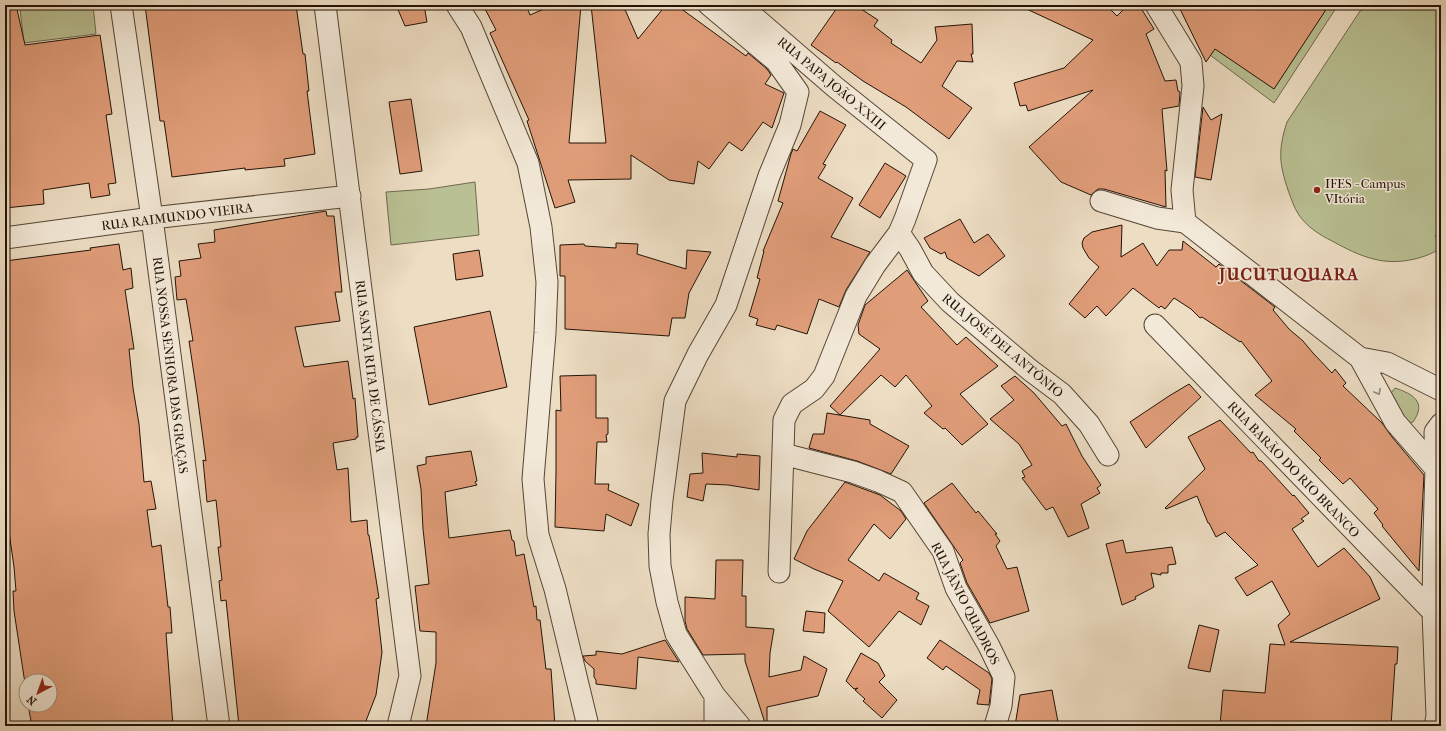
<svg xmlns="http://www.w3.org/2000/svg" width="1446" height="731" font-family="'IM FELL French Canon',serif">
<rect width="100%" height="100%" fill="#edddc3"/>
<filter id="stains"><feTurbulence type="fractalNoise" baseFrequency=".005" numOctaves="4"/><feColorMatrix values="0 0 0 0 .2 0 0 0 0 .09 0 0 0 0 .02 0 0 0 .5 -.17"/></filter>
<radialGradient id="worn" r=".72"><stop offset=".6" stop-color="#630" stop-opacity="0"/><stop offset="1" stop-color="#630" stop-opacity=".3"/></radialGradient>
<path fill="#b9c093" stroke="#6e6a4d" d="M48,5H93L96,34L24,43L20,9Z
M1247,5H1338L1274,103L1210,55Z
M1364,5H1441V227L1435,236L1441,241V248C1423,260 1395,265 1374,259C1360,256 1345,248 1332,241C1320,235 1307,227 1299,215C1294,208 1291,198 1288,190C1279,163 1278,150 1287,122Z
M475,182L479,235L391,245L386,192L429,189Z
M1395,388C1413,394 1427,402 1413,422L1409,423L1406,420L1393,401L1391,393Z"/>
<path fill="#e09d79" stroke="#221307" d="M5,5H16L25,45L100,35L112,114L106,115L116,183L108,184L110,195L91,198L89,183L43,190L44,204L5,208Z
M145,5H296L303,54H305L309,91H307L315,154L284,159L285,166L245,170V168L172,177L164,121H160Z
M396,5H424L427,22L405,26Z
M483,5H526L530,15L553,5H581L569,143H606L591,5H623L638,39L666,5H676L746,56L748,53L767,69L771,75L765,84L784,93L772,128L763,122L742,151L729,142L709,169L698,161L694,184L669,180L631,155V179L568,180L575,202L555,208L527,121L529,120L490,33L496,30Z
M839,5H855L878,20L874,26L892,40L891,43L921,63L937,40L935,27L972,24L973,54H971L973,62L957,61L942,86L972,108L949,139L906,107L863,81L837,62L836,63L811,45Z
M1018,5H1106L1117,16L1128,5H1139L1154,29L1146,34L1165,81L1176,80L1178,91L1180,92L1179,106L1162,109L1167,171L1165,170L1166,207L1104,189H1098L1091,195L1061,182L1029,147L1093,90L1028,111L1026,105L1020,106L1014,83L1064,68L1093,40Z
M1178,5H1329L1274,89L1215,49L1206,62Z
M411,99L422,171L400,174L389,102Z
M1203,107L1211,120L1222,114L1211,180L1195,177Z
M820,111L846,125L823,164L826,165L818,178L853,198L831,237L870,252L846,290L839,307L819,299L807,334L777,325L775,330L756,325L758,319L749,316L760,279L757,278L764,251H763L783,203L778,201L791,154L793,149L797,151Z
M885,163L906,176L880,218L859,205Z
M326,211L327,216H334L342,292H335L340,321L295,327L304,367L348,361L353,399L355,398L358,437H356V439L333,443L337,470L348,468L351,522L367,520L368,535H369L379,598L376,599L382,652L376,695L364,726H239L226,600L221,601L219,581L222,580L218,547H221L216,500L207,502L203,460L206,461L197,394L189,341H193L186,299L177,300L175,277L181,276L179,261L201,258L198,244L215,242L214,230Z
M960,219L974,243L988,234L1005,256L979,276L947,258L945,252L941,254L930,248L924,238Z
M1122,225L1121,257L1143,243L1157,266L1169,250H1182L1183,241L1216,267L1219,264L1275,307L1273,310L1289,329L1303,341L1313,353L1332,373L1335,369L1346,383L1343,386L1382,423L1392,437L1424,475L1419,571L1382,526L1383,525L1374,513L1378,509L1350,478L1343,484L1319,460L1321,458L1294,431L1296,429L1255,395L1272,381L1241,341L1240,342L1202,317L1200,318L1191,309L1174,298L1165,309L1161,306L1159,308L1133,288L1106,316L1097,306L1085,318L1069,304L1099,267L1089,258L1083,248L1082,243L1084,238L1092,232Z
M616,243L638,244L637,254L686,269L687,250L711,252L689,293L685,318H672L669,336L565,329V276H560V245L584,244L585,246L616,248Z
M119,244L123,270L131,268L133,288L125,290L134,349H129L133,388L139,424L144,482L151,481L156,509L147,510L152,547L161,545L168,607H170L172,633H166L173,726H107V722L70,726H32L28,705H50V681H26V690L14,611L13,591H16L14,567L9,532L5,533V261L91,250L90,248Z
M479,250L483,276L456,280L453,254Z
M907,270L928,301L921,307L957,345L966,337L998,366L960,394L988,424L962,445L945,428L943,429L924,413L932,406L906,375L895,387L881,375L840,415L830,406L880,349L859,334L858,325L865,305Z
M490,311L507,387L429,405L414,327Z
M596,375V418H608V434L606,435L607,442H597L595,484H609L608,490L639,504L631,526L606,514L604,531L555,527L556,472V410L561,411L560,376Z
M1015,376L1034,393L1062,426L1066,424L1082,456L1101,485L1097,488L1100,493L1081,504L1089,528L1068,537L1053,507L1046,510L1022,478L1025,477L1022,471L1032,465L1019,444L990,419L1014,400L1001,386Z
M1189,384L1201,397L1146,448L1130,422L1169,396Z
M827,413L870,420V424L909,446L891,474L857,461L809,448L813,434H824Z
M1220,420L1251,453L1253,452L1259,461H1261L1293,496L1294,495L1309,513L1301,519L1304,521L1292,529L1318,567L1344,548L1370,577L1380,599L1290,642L1398,647L1397,664H1395L1391,726H1220L1223,690L1265,693L1270,644L1285,645L1278,625L1290,614L1272,581L1247,596L1235,578L1258,565L1225,532L1216,537L1209,523H1208L1197,496L1166,509L1165,508L1205,469L1188,437Z
M471,451L477,481L475,482L477,485L445,492L449,538L510,530L512,540L514,541L516,556L524,554L534,607L536,606L537,620H540L546,669H551L555,726H426L436,663V632L420,631L415,586L429,584L423,529L421,489L417,466L426,464V457Z
M702,453L737,457V454L760,456L759,490L728,485L706,484L703,501L687,497L690,474L703,473Z
M845,482L880,495L901,511L906,519L890,539L874,524L848,560L879,581L884,573L919,593L916,599L929,606L921,625L899,611L869,647L828,611L843,581L814,569L794,559L807,531Z
M952,483L976,513L978,511L997,534H995L1000,541L996,546L1007,569L1017,567L1029,611L990,623L967,583L960,563L963,560L924,503Z
M1123,540L1126,553L1172,547L1176,564L1168,565V573H1161V575L1151,573L1154,587L1135,597L1136,599L1122,605L1106,544Z
M716,560H743L742,596H746V627L774,629L770,653L769,677L801,670L804,656L827,669L818,696L767,707V722L765,723L745,661V654L703,655L687,629L685,621V597L715,599Z
M806,611L825,613L824,633L803,631Z
M1199,625L1219,630L1210,672L1188,668Z
M665,640L679,662L638,657L636,689L596,684V680L594,677V669L585,661L583,656L596,655V651L622,654Z
M940,640L989,673L992,679L989,705L977,704L980,690L946,666L943,670L927,658Z
M861,653L878,663L885,676L879,682L897,700L882,718L863,701L865,699L855,690L858,688L854,689L846,681Z
M1052,690L1058,722L1027,726H1015L1020,695Z"/>
<g fill="none" stroke-linecap="round" stroke-linejoin="round">
<defs>
<path id="street" d="M121,5L152,218L219,726
M325,5L410,676L398,726
M457,5L471,27L528,163L541,227L547,282L545,333L533,479L538,535L555,589L588,726
M709,5L776,61L798,92L790,125L769,176L726,305L698,354L675,401L662,500L659,534L660,566L667,602L676,634L715,696L740,726
M740,5L835,87L926,160L905,219L899,233L875,265L856,296L824,376L814,389L792,404L784,420L779,572
M1156,5L1191,62L1193,86L1182,190L1185,222
M1101,201L1157,218L1185,222L1360,358L1387,363L1441,390
M899,233L910,249L923,273L950,302L1030,370L1062,394L1089,424L1108,455
M5,238L152,218L350,196
M1155,325L1433,612
M1360,358L1395,422L1436,469
M783,454L853,472L878,481L902,492L943,551L956,588L989,646L1004,677L1001,706L995,726
M715,696V726
M1435,726L1437,716L1433,612L1434,534L1436,469L1435,432L1441,424"/>
</defs>
<use href="#street" stroke="#554636" stroke-width="23"/>
<use href="#street" stroke="#f3e9d8" stroke-width="21"/>
</g>
<defs><path id="oneway-chevron" d="M-2-3.5L2.5 0L-2 3.5" fill="none" stroke-width="1.6" stroke-linecap="round" stroke-linejoin="round"/></defs>
<use stroke="#95897a" href="#oneway-chevron" transform="translate(1378 392) rotate(61)"/>
<circle fill="#8f2418" stroke="#f3e9d8" stroke-width="1.5" cx="1317" cy="190" r="4"/>
<g text-anchor="middle" stroke-width="3" stroke-linejoin="round" paint-order="stroke">
<g font-size="13" fill="#221307" stroke="#f3e9d8">
<text transform="translate(832 83) rotate(40)" y="5">RUA PAPA JOÃO XXIII</text>
<text transform="translate(177 216) rotate(-7)" y="5">RUA RAIMUNDO VIEIRA</text>
<text transform="translate(1003 345) rotate(40)" y="5">RUA JOSÉ DEL ANTÔNIO</text>
<text transform="translate(171 365) rotate(83)" y="5">RUA NOSSA SENHORA DAS GRAÇAS</text>
<text transform="translate(371 366) rotate(83)" y="5">RUA SANTA RITA DE CÁSSIA</text>
<text transform="translate(1294 469) rotate(46)" y="5">RUA BARÃO DO RIO BRANCO</text>
<text transform="translate(966 603) rotate(63)" y="5">RUA JÂNIO QUADROS</text>
</g>
<g font-size="13" fill="#221307" stroke="#f3e9d8" text-anchor="start">
<text x="1325" y="188">IFES - Campus<tspan x="1325" dy="15">VItória</tspan></text>
</g>
<g font-size="17" font-weight="bold" letter-spacing="1" fill="#7a1f14" stroke="#f3e9d8">
<text x="1289" y="280">JUCUTUQUARA</text>
</g>
</g>
<rect width="1446" height="731" fill="none" stroke="#edddc3" stroke-width="20"/>
<rect x="6" y="6" width="1434" height="719" fill="none" stroke="#221307" stroke-width="2"/>
<rect x="10" y="10" width="1426" height="711" fill="none" stroke="#221307"/>
<g transform="translate(38 693) rotate(221)"><circle r="19" fill="#f3e9d8" stroke="#9f9384"/>
<path d="M0-3L7 15L0 10L-7 15Z" fill="#8f2418"/>
<text y="-6" font-size="11" font-weight="bold" text-anchor="middle" fill="#221307">N</text>
</g>
<rect width="100%" height="100%" filter="url(#stains)"/>
<rect width="100%" height="100%" fill="url(#worn)"/>
</svg>
